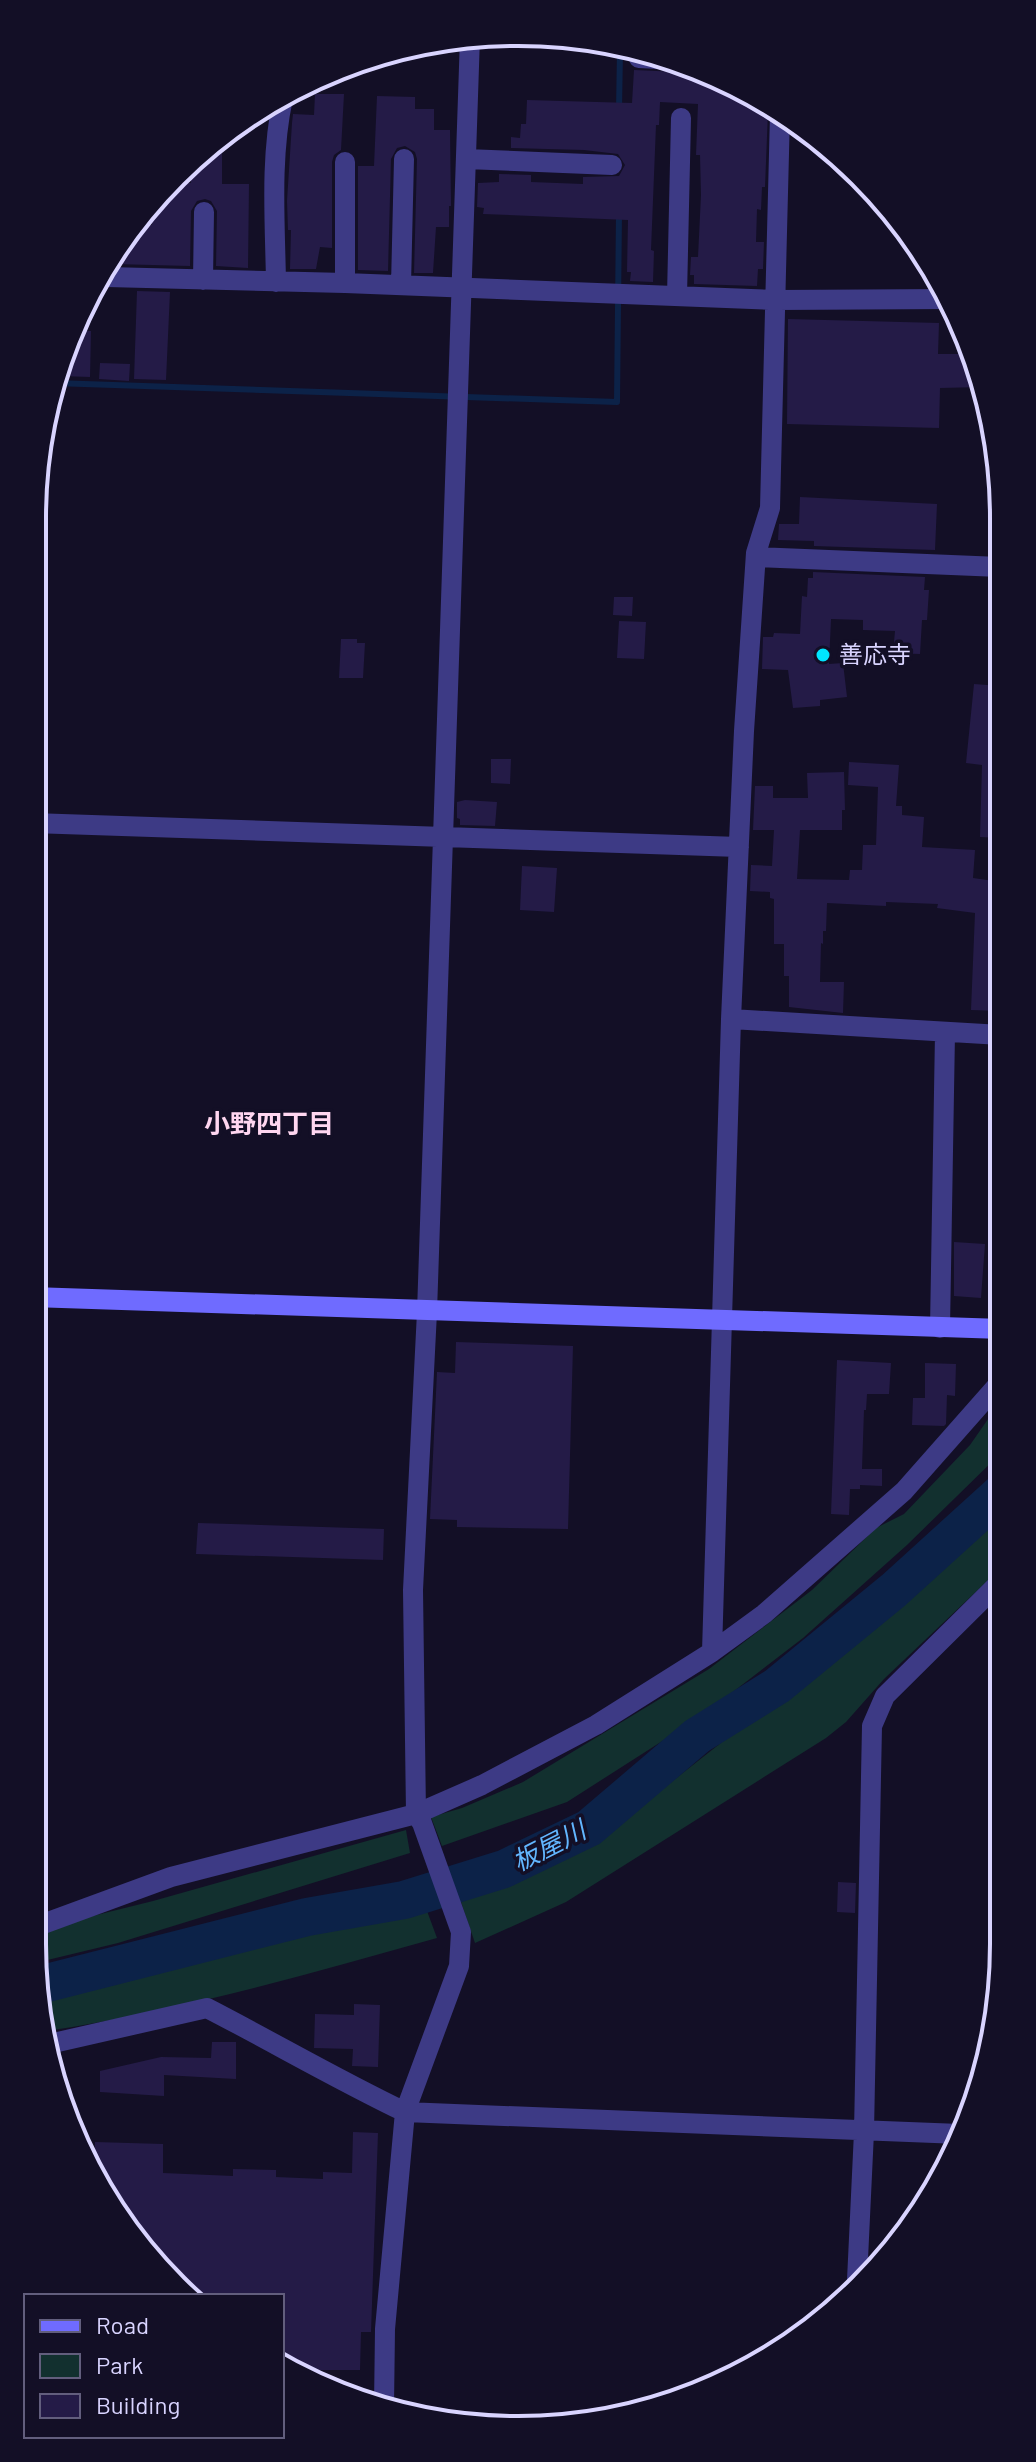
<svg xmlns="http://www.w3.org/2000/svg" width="1036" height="2462" font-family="Barlow,'Noto Sans JP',sans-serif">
<rect width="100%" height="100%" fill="#130f26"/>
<path fill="#12302f" d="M1002,1399L1003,1451L907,1545L803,1638L703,1715L567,1802L442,1846L431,1817L462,1808L523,1782L709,1669L812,1590L876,1528L904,1514L970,1445Z
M1003,1506V1566L884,1679L846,1722L826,1738L566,1902L475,1943L461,1902L575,1852L637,1809L750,1720L831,1661Z
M406,1830L410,1853L118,1943L35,1963L32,1931L153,1901Z
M427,1911L437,1938C308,1974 179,2012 46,2031L41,1998L68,1994L226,1948Z"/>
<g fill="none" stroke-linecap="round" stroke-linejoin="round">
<path stroke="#0c2248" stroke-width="6" d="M619,110L620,51
M54,383L617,402L619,213"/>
<path stroke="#0c2248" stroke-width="38" d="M39,1985L307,1917L404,1900L504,1869L589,1828L697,1736L777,1686L894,1590L1003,1491"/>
</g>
<path fill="#241b47" d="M634,70L702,73L753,100V111H768L765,187H762L761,210L757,209L756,242H764L763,269H758L757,286L694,284V275H690L691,257H698L701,195L700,155H696L698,104L660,102L659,125H656L651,250L654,251L653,282L630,281L631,272H627L628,220L483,214L484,208L477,207L478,183L499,182V174L531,175V182L583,184V177L619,176L625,165L618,154L584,150L511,148V137L520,138L521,124H526L527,100L632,103Z
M315,94H344L341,150L334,155L332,162V248L320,247L316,269H290L291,230H288L287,201L292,123L293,114L314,115Z
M377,96L415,97V109H434V130H450L451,206H449V227H436L433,273H414L417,159L415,152L405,146L397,148L391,159L388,271L358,270V166H374Z
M222,145V184H249L248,268L216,266L217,211L211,201L205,199L197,201L191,211L190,266L114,264L138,223L152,225L153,197L172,183H191V168Z
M137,291L170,292L166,380L134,379Z
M788,319L939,323L938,354H973L982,387L940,388L939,428L787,424Z
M76,330L91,331L90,377L61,376L62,355Z
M100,363L130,364L129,381L99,379Z
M800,497L937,504L935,550L814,546V541L778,540L779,524H799Z
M813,572L925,577L924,590H929L927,620H922L920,654L893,653L895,631L863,630V620L831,619L829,664L843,663L847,697L820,700V706L793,708L788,670L762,669L763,637H773L774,633L800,634L802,596L807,597L808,578H813Z
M614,597H633L632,616L613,615Z
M619,621L646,622L644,659L617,658Z
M341,639H357V643H365L363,678H339Z
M974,684L1000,686V712L994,711L990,743H1001V838L980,837L982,765L966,763Z
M491,759H511L510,784L491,783Z
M849,762L899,765L896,806H902V815L924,817L922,847L975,850L973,878L1001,882V1011L971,1010L975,913L937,908L938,904L886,902V906L827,903L826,931H823V944L821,943L820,982H844L843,1013L789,1007V976H784V944H774V899L770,898V892L750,891L751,865L772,866L774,830H753L755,786H773V798H808L807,773L844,772L845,810H842V830H800L797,879L849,880L850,870H862L863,845H876L878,787L848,785Z
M465,800L497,802L495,826L460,825V819L457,818V802Z
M522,866L557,868L554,912L520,910Z
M954,1242L985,1244L981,1298L954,1296Z
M456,1342L573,1346L568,1529L457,1527V1520L430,1519L437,1372L455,1373Z
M837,1360L891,1363L889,1394H867L866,1410H864L862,1469H882V1486L860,1485V1489H850L849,1515L831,1514Z
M925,1363L956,1364L955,1396L947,1395L946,1424L944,1426L912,1425L913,1398H925Z
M198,1523L384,1529L383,1560L196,1554Z
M838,1882L856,1883L855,1913L837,1912Z
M354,2004L380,2005L378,2067L352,2066L353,2049L314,2048L315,2014L354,2015Z
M212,2042H236V2079L164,2075V2096L100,2092V2071L161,2057L211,2058Z
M353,2132L378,2133L371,2332H361L360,2370H289L282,2367V2296H191L152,2264L94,2163L95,2142L163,2144V2173L233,2176V2169L276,2170V2177L323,2179V2172L352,2173Z"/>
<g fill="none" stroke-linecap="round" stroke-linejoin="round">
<path stroke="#3d3a85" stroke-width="20" d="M639,58L678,60
M466,159L612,165
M107,277L345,283L776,300L948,299
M203,280L204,212
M276,282C275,221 270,158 283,98
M345,283V162
M401,285L404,159
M677,296L681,118
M756,557L1000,567
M32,823L739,847
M731,1019L1001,1035
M940,1328L945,1033
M712,1652L731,1019L744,731L756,553L770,508L780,114
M32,1928L171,1877L416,1814L482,1785L596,1725L712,1652L764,1614L904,1491L1002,1380
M49,2044L207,2008C273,2042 338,2080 405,2112L960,2134
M857,2280L864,2132L872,1726L885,1696L1003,1579
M384,2406L385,2329L405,2112L459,1966L461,1932L422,1823L416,1814L413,1590L427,1312L470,37"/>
<path stroke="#6f6bff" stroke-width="20" d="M32,1297L1002,1329"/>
</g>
<circle fill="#00e5ff" stroke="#130f26" stroke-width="3" cx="823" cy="655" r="8"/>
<g text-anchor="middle" stroke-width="7" stroke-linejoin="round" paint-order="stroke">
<g font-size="24" fill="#d9d4ff" stroke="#130f26" text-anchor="start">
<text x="839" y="663">善応寺</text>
</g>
<g font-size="26" font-weight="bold" fill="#ffd6f0" stroke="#130f26">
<text x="269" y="1133">小野四丁目</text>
</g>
<g font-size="26" font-style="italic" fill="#62b6ff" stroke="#130f26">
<text transform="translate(549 1846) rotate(-27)" y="9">板屋川</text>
</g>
</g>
<path d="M0 0H1036V2462H0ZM518 46H518A472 472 0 0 1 990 518V1944A472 472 0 0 1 518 2416H518A472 472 0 0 1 46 1944V518A472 472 0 0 1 518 46Z" fill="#130f26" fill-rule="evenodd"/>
<path fill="none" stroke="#d9d4ff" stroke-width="4" d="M518 46H518A472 472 0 0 1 990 518V1944A472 472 0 0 1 518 2416H518A472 472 0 0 1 46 1944V518A472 472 0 0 1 518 46Z"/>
<rect x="24" y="2294" width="260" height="144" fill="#130f26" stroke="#625e7d" stroke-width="2"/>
<rect x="40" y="2320" width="40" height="12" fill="#6f6bff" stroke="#625e7d" stroke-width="2"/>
<text x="96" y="2334" font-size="24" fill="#d9d4ff">Road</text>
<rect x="40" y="2354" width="40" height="24" fill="#12302f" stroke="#625e7d" stroke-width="2"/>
<text x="96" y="2374" font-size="24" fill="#d9d4ff">Park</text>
<rect x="40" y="2394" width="40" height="24" fill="#241b47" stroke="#625e7d" stroke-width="2"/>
<text x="96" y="2414" font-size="24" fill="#d9d4ff">Building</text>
</svg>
